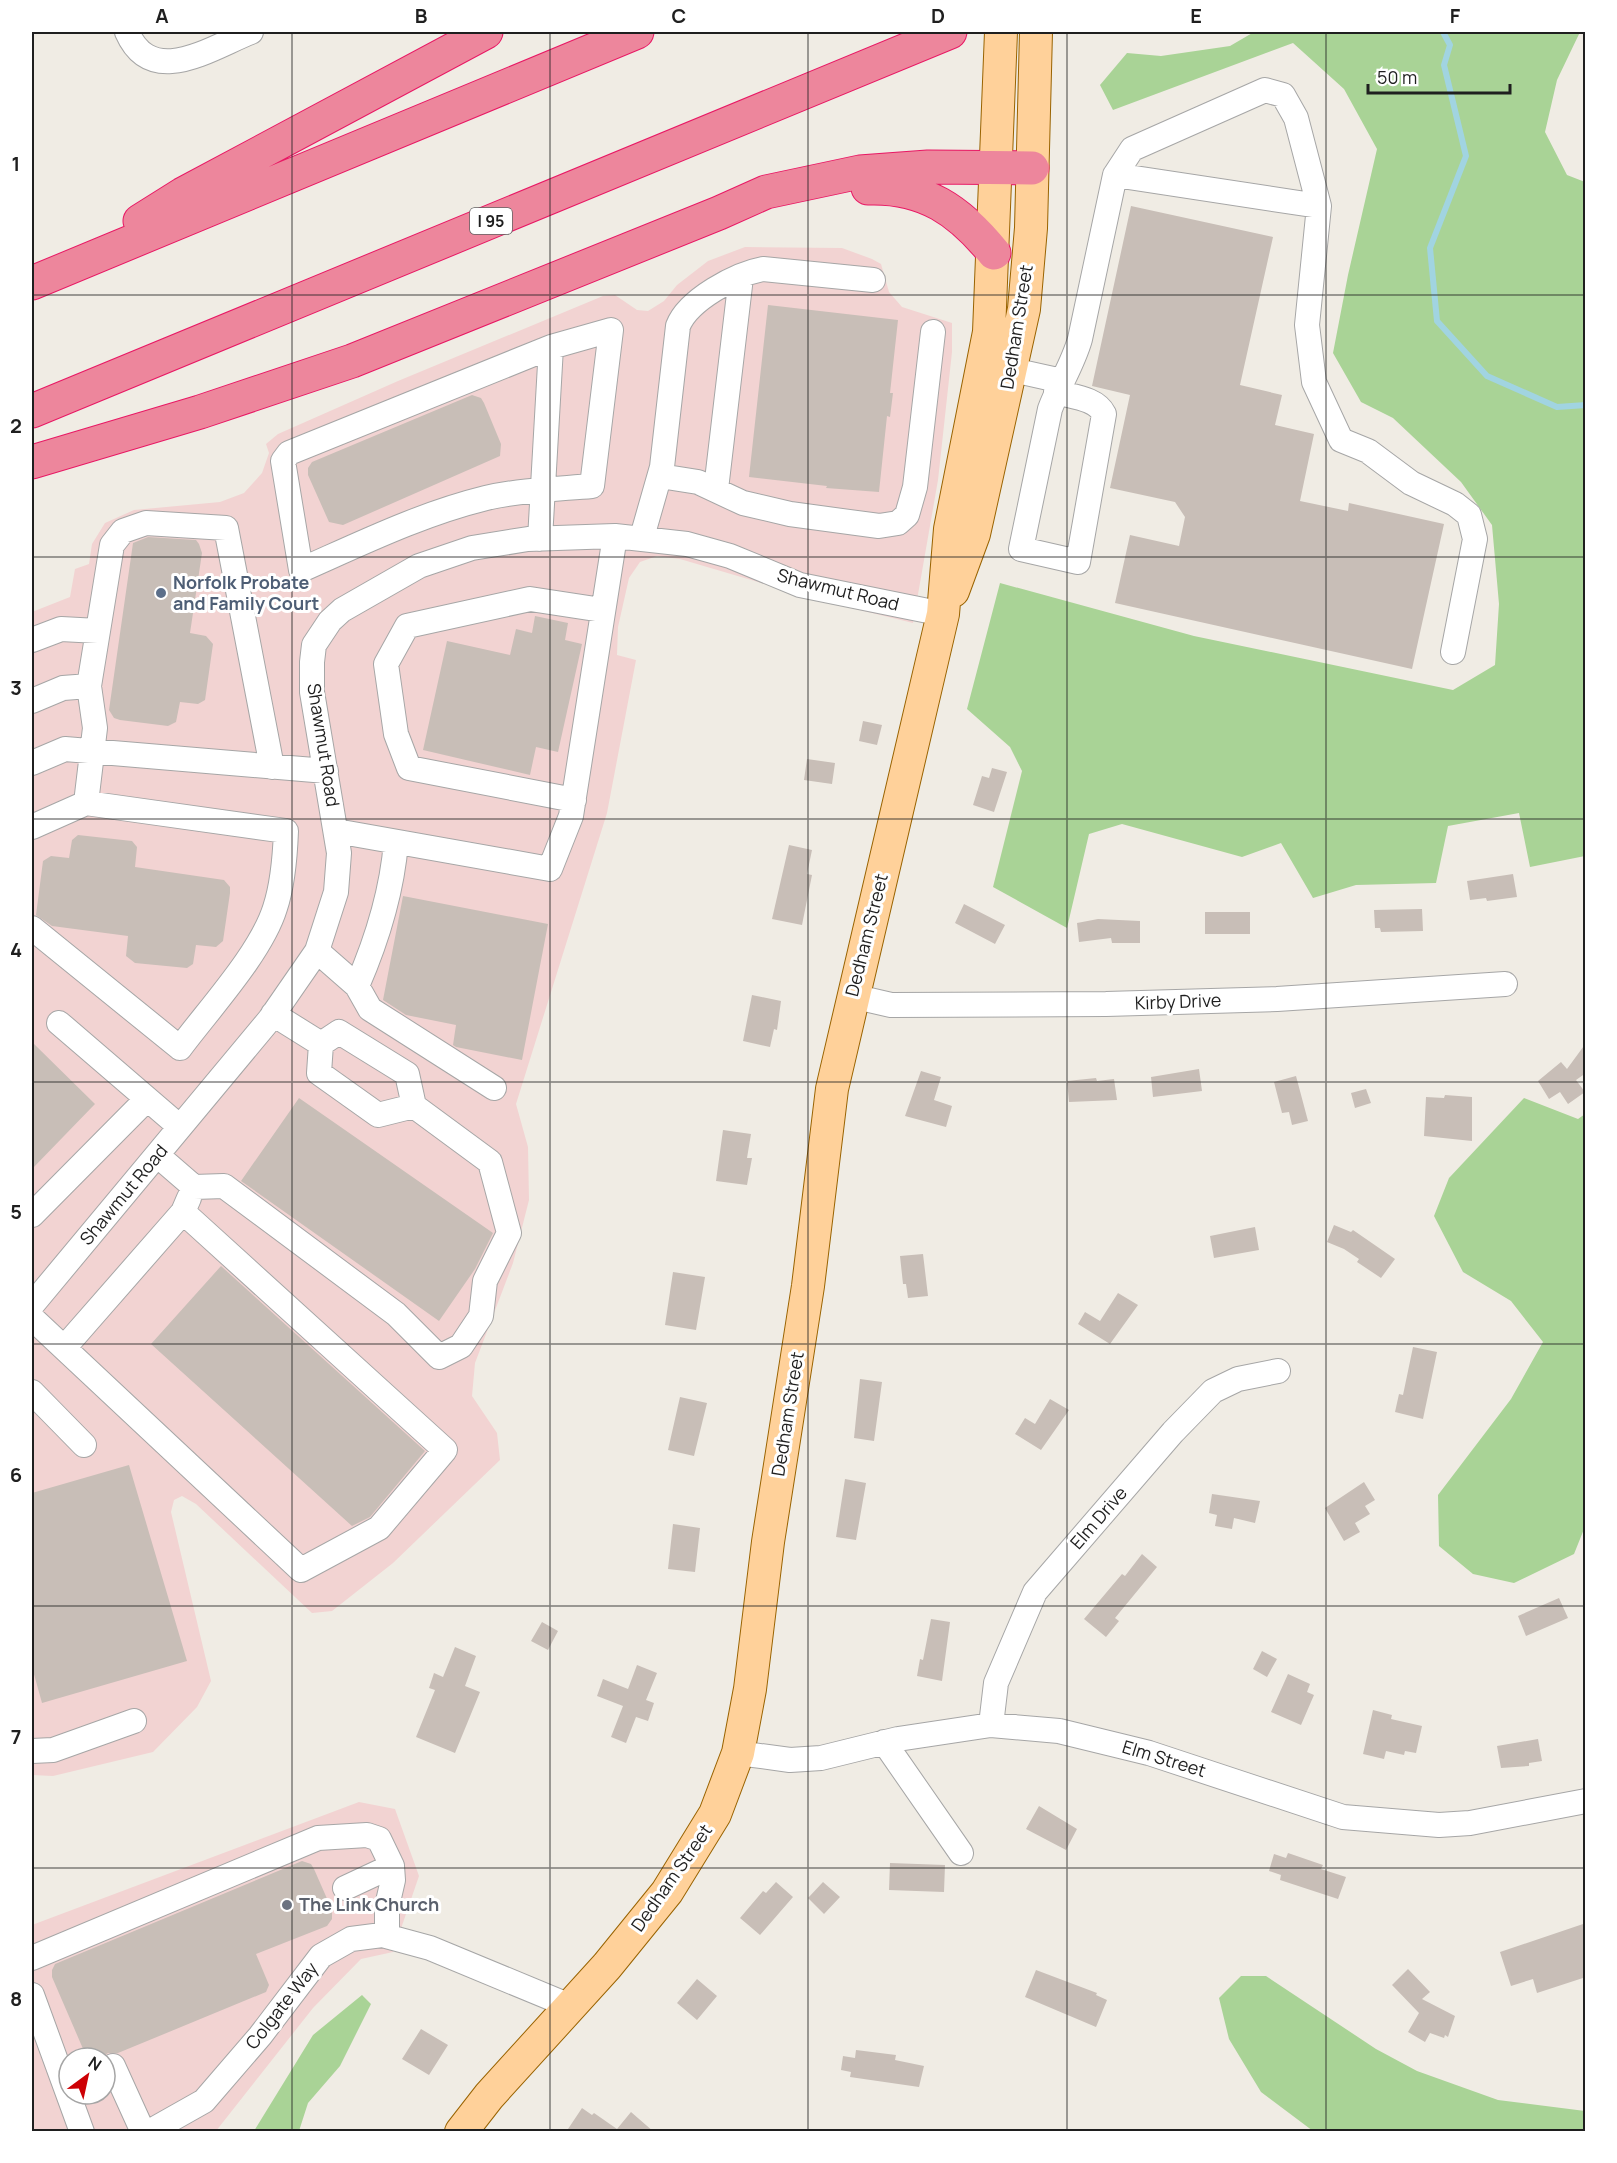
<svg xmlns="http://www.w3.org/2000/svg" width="1617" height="2163" font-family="Manrope,sans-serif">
<rect width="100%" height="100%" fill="#f0ece4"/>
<path fill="#f2d3d2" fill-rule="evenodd" d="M745,247L842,248L872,259L881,264L889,292L902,307L952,323V352L938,480L913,623L819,600L680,559L657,556L640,562L629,578L618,627L617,655L636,660L607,813L516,1104L528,1147L529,1200L513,1263L475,1363L472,1396L497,1433L500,1460L393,1563L332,1611L312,1613L196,1504L182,1496L174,1500L171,1512L211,1681L197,1707L153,1752L53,1776L32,1775V612L70,597L75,569L89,564L92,544L105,523L134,510L220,502L244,493L262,473L269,453L266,444L278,434L398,381L603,296L615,295L637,310L648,311L664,301L677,285L708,261Z
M359,1802L395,1809L419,1876L393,1952L361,1959L313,2008L216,2131L32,2132V1925ZM69,2058H105V2094H69Z"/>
<path fill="#a9d396" d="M1254,32H1580L1557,80L1545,132L1567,175L1585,182V856L1530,867L1519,813L1448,826L1436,883L1356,885L1313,898L1281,843L1242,857L1122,824L1089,834L1067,928L993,887L1022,771L1010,747L967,709L1000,583L1194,636L1453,690L1495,665L1499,604L1492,525L1461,482L1393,418L1361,402L1333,353L1348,275L1377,149L1344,89L1293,43L1113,110L1100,85L1127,53L1161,56L1230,46Z
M1524,1098L1578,1119L1585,1114L1586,1524L1574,1554L1514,1583L1473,1574L1439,1546L1438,1495L1511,1399L1543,1342L1511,1301L1463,1272L1434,1216L1449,1178Z
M1241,1976H1266L1376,2049L1417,2071L1498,2100L1585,2111V2131H1313L1261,2092L1229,2039L1219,1998Z
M362,1995L371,2004L340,2066L308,2103L299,2131H254L313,2035Z"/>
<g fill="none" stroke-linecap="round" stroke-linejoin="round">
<path stroke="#a1d4e1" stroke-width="6" d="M1443,32L1450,45L1444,65L1466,156L1430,248L1437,321L1487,376L1557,407L1586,405"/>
</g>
<path fill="#c8beb7" d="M1131,206L1273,237L1240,385L1282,395L1275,425L1314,434L1300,501L1348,511L1349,503L1444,524L1412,669L1115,603L1130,535L1179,546L1185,517L1175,502L1110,488L1130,395L1092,386Z
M768,305L898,320L890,393H893L890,417L887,416L879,492L826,488L827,486L749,477Z
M472,395L481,398L484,403L501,444L500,456L343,525L329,522L308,475V468L312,462Z
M148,537L196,540L199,544L202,553L190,633L206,636L213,644L205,700L198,704L180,702L176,722L168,726L120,720L114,718L109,710L133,543Z
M535,616L568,623L565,640L582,644L558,752L536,747L530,775L423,750L447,641L510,655L516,629L532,633Z
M863,721L882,725L877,745L859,741Z
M807,759L835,763L832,784L804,780Z
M992,768L1007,772L994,812L973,805L982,776L989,778Z
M78,835L132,841L137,847L135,867L224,880L230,887V893L223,941L216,947L196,945L193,964L187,968L135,963L126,956L128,936L52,926L36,915L43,861L51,856L69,858L72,840Z
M789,845L812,850L807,874L812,875L802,925L772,919Z
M1513,874L1517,897L1487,901L1486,898L1470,900L1467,881Z
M403,896L548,924L522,1060L456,1047L453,1045L456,1025L406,1015L383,1000Z
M964,904L1005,925L995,944L955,923Z
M1422,909L1423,931L1381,932L1380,928H1375L1374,910Z
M1205,912H1250V934H1205Z
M1098,919L1140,921V943H1112L1111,938L1079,942L1077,923Z
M752,995L781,1001L777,1030L774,1029L770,1047L743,1041Z
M32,1042L95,1104L32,1169Z
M1586,1043V1073L1576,1080L1585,1092L1568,1104L1560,1092L1549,1099L1538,1081L1561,1062L1567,1069Z
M1199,1069L1202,1091L1153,1097L1151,1077Z
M921,1071L941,1077L934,1100L952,1106L946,1127L905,1116Z
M1296,1076L1308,1121L1292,1125L1289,1112L1282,1113L1274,1082Z
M1096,1078L1097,1081L1114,1079L1117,1100L1069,1102L1067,1081Z
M1366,1089L1371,1103L1355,1108L1351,1093Z
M1445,1095L1472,1097V1141L1424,1136L1426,1097L1444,1098Z
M299,1098L493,1233L475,1269L439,1321L241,1181Z
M723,1130L751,1134L747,1158H752L747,1185L716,1181Z
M1334,1225L1351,1232L1353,1230L1395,1259L1381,1278L1357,1262L1359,1259L1344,1249L1327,1242Z
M1255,1227L1259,1250L1214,1258L1210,1236Z
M923,1254L928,1296L908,1298L906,1284H903L900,1256Z
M221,1266L425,1451L370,1517L352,1526L151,1344Z
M673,1272L705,1277L696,1330L665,1325Z
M1118,1293L1138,1305L1110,1344L1078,1324L1085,1312L1100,1321Z
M1413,1347L1437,1352L1423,1419L1395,1412L1399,1394L1403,1395Z
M860,1379L882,1382L874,1441L854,1438Z
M680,1397L707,1403L694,1456L668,1450Z
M1050,1399L1069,1410L1041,1450L1015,1434L1025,1418L1035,1424Z
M129,1465L187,1661L42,1703L32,1667V1493Z
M845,1479L866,1483L856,1540L836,1537Z
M1364,1482L1375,1500L1365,1506L1370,1514L1355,1523L1360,1532L1344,1541L1325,1508Z
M1212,1494L1260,1501L1255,1523L1234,1518L1232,1529L1215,1526L1217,1515L1209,1513Z
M673,1524L700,1528L695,1572L668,1569Z
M1142,1554L1157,1567L1115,1618L1119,1621L1106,1637L1084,1619L1122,1574L1125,1576Z
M1559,1598L1568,1618L1526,1636L1518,1616Z
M931,1619L950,1622L942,1681L917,1676L920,1659L923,1660Z
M542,1622L558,1631L548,1650L531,1641Z
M455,1647L476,1656L465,1686L480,1692L455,1753L416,1737L435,1690L429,1688L434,1673L443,1677Z
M1262,1651L1277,1659L1267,1677L1253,1669Z
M637,1665L657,1673L646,1700L654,1703L648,1721L636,1717L626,1743L611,1737L623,1706L597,1696L603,1679L628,1689Z
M1288,1674L1310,1684L1307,1692L1314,1695L1301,1725L1271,1712Z
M1373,1710L1392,1715L1391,1719L1422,1726L1416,1753L1405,1751L1404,1755L1386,1751L1384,1759L1363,1754Z
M1538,1739L1542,1761L1529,1763V1766L1501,1768L1497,1746Z
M1039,1806L1077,1829L1066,1850L1026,1829Z
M1288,1853L1323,1865L1321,1869L1346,1877L1338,1899L1280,1880L1281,1875L1269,1871L1274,1854L1286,1858Z
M302,1861L311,1864L314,1869L332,1910V1919L327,1926L256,1954L269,1985L266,1992L118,2053H108L101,2058H87L52,1977V1970L55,1964Z
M890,1863L945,1865L944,1892L889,1890Z
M776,1882L793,1897L760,1935L740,1918L763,1891L766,1893Z
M823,1882L840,1897L824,1914L808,1898Z
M1586,1923V1977L1537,1993L1533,1979L1511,1986L1500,1952Z
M1408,1969L1430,1992L1422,1999L1455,2016L1448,2037L1445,2035L1444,2038L1430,2033L1425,2042L1408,2032L1419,2013L1392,1985Z
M1036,1970L1097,1993L1096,1995L1107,2000L1096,2027L1025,1997Z
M697,1979L717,1996L697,2020L677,2003Z
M421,2029L448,2045L429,2075L402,2059Z
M856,2050L896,2055L895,2060L924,2066L919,2087L850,2077L851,2072L841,2070L843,2056L855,2058Z
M582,2108L592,2115L594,2113L617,2129L631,2112L654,2132H566Z"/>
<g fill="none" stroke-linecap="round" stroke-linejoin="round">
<defs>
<path id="minor" d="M127,32C152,89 210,48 251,32
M1115,175L1319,206
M995,366L1062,381
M1056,392C1073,397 1096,398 1104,414L1078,562L1021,549L1050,409C1059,385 1073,364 1080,339L1115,175L1132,149L1265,90L1283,95L1296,118L1319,206L1307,325L1314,382L1341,440L1368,451L1411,483L1455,504L1469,515L1475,539L1453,652
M660,476L698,482L743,503L790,514L879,526L898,523L907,515L915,487L933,332
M716,489L741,277
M642,537L662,467L678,326C688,300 736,274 763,269L873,280
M540,539L551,347L611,330L592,486C557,489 520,490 486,498C421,514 362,543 301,570L283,461L289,453L551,347
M32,640L61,629L98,631
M32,701L63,688L89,686
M32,763L65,749L326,771
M574,800L409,768L396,734L386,664L407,626L530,599L602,610
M86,803L95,728L89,686L112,545L123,531L146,523L226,528L272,767
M32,827L86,803L286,831C285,857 283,884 275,908C261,953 209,1009 180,1048L32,928
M336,831L550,869L571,816L615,536
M317,951L357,986L370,1009L494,1088
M357,986C377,940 392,892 396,842
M852,996L891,1005L1106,1004L1277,999L1505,984
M59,1023L180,1127
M321,1044L319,1073L378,1115L414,1106
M157,1155L194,1187L224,1186L396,1314L439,1357L461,1346L481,1316L485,1281L509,1233L490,1162L414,1106L407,1074L339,1032L321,1044L273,1014
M32,1215L147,1099
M32,1305L270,1019L317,951L336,892L339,853L312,692V662L314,645L330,621L342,610L419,566L472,548L528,539L615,536L687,544L730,556L800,585L943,614
M32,1318L64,1348L183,1212L189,1198
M64,1348L301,1570L379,1528L445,1450L183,1212
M32,1392L84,1445
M991,1725L996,1683L1035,1592L1173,1432L1213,1391L1238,1379L1278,1371
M884,1742L961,1853
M32,1751L53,1750L134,1721
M738,1753L790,1760L821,1758L898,1739L991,1725L1059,1731L1149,1753L1343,1817L1439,1825L1470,1823L1586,1801
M345,1888L392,1866
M32,1958L318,1838L367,1835L379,1839L392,1866L393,1880L387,1906V1936
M32,1995L82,2132
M113,2066L143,2132
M149,2132L204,2101L260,2036L321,1956L351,1939L382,1935L430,1948L570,2006"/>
<path id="major" d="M953,591L974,534L1024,309L1031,228L1036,32
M461,2132L489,2096L607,1966L667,1892L715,1814L738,1753L750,1689L768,1542L808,1286L832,1089L943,614L950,529L989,332L1001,32"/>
<path id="highway" d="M868,188C925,186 960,211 994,253
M140,221L183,194L486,32
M32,283L637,32
M32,411L950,32
M32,462L200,412L352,361L719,213L766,192L860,172L928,167L1032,168"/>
</defs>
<use href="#minor" stroke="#a6a6a6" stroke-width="26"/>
<use href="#major" stroke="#996300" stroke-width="34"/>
<use href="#highway" stroke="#e81864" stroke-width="35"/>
<use href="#minor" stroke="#fff" stroke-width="24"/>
<use href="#major" stroke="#ffd19a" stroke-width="32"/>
<use href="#highway" stroke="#ed869c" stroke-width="33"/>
</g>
<path fill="none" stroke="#1f1f1f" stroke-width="1.5" stroke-opacity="0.55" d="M292,32V2132M550,32V2132M808,32V2132M1067,32V2132M1326,32V2132M32,295H1586M32,557H1586M32,819H1586M32,1082H1586M32,1344H1586M32,1606H1586M32,1868H1586"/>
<circle fill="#5c6f8a" stroke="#fff" stroke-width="2" cx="161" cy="593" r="6"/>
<circle fill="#6b7280" stroke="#fff" stroke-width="2" cx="287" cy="1905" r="6"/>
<g text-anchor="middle" stroke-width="6" stroke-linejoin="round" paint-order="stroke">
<rect fill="#fff" stroke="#626262" stroke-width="1.5" x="470" y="208" width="42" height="26" rx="4.5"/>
<g font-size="16" font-weight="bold" fill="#1f1f1f">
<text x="491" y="227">I 95</text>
</g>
<g font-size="18" fill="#1f1f1f" stroke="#fff">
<text transform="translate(1017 327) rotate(-81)" y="6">Dedham Street</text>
<text transform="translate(838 590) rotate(14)" y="6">Shawmut Road</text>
<text transform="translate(323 745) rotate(81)" y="6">Shawmut Road</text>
<text transform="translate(867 935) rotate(-76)" y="6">Dedham Street</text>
<text transform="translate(1178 1002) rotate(-2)" y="6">Kirby Drive</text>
<text transform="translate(124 1195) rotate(-50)" y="6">Shawmut Road</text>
<text transform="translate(788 1414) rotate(-81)" y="6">Dedham Street</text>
<text transform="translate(1099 1518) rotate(-49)" y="6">Elm Drive</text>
<text transform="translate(1164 1759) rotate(17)" y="6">Elm Street</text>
<text transform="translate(672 1878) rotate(-55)" y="6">Dedham Street</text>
<text transform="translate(282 2006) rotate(-52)" y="6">Colgate Way</text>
</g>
<g font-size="18" font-weight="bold" fill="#4e5e75" stroke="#fff" text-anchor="start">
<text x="173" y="589">Norfolk Probate<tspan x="173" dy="21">and Family Court</tspan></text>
</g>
<g font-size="18" font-weight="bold" fill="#5b616d" stroke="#fff" text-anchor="start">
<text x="299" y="1911">The Link Church</text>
</g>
</g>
<rect width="1617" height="2163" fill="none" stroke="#ffffff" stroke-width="66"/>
<g transform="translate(87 2076) rotate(33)"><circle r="28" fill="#ffffff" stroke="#a5a5a5" stroke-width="1.5"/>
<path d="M0-4.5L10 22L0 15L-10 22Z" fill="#cd0005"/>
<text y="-9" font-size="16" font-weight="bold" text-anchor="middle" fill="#1f1f1f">N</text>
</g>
<path d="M1368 84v9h142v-9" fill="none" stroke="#1f1f1f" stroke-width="3"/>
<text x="1377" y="84" font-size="18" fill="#1f1f1f" stroke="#ffffff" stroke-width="4.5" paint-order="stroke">50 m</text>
<rect x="33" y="33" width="1551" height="2097" fill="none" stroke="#1f1f1f" stroke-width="2"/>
<g font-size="20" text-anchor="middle" font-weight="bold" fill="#1f1f1f">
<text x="162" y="23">A</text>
<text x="421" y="23">B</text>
<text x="679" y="23">C</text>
<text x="938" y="23">D</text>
<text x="1196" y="23">E</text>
<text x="1455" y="23">F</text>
<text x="16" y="171">1</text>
<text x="16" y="433">2</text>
<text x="16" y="695">3</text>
<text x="16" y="957">4</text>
<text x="16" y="1219">5</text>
<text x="16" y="1482">6</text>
<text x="16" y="1744">7</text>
<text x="16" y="2006">8</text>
</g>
</svg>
